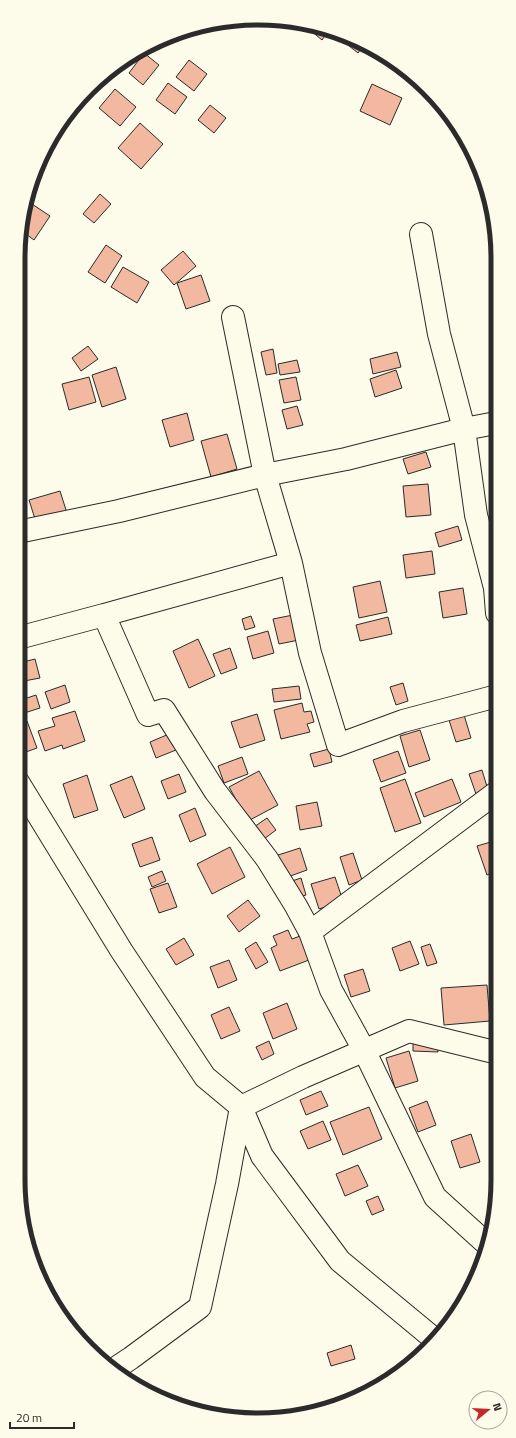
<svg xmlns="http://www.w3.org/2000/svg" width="516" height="1438" font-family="'Titillium Web',sans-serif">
<rect width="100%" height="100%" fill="#fdfbea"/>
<path fill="#f2b8a0" stroke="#2b2b2b" d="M304,25L320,26L329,30L322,40Z
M335,32L364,45L358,53L334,34Z
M144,53L159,65L143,85L129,73Z
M189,60L207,74L194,91L176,77Z
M168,83L187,97L175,114L156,100Z
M372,84L402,98L390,125L360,111Z
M115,89L136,107L120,126L99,108Z
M210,105L226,118L214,133L198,120Z
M140,123L163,144L141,169L118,148Z
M100,194L111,204L94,223L83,214Z
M26,200L50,216L34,240L22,231Z
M106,245L122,256L105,283L88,272Z
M183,251L196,266L174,285L161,270Z
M123,267L149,282L137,303L111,287Z
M201,275L210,301L186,309L177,283Z
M88,346L98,359L81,371L72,358Z
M273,349L277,373L266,375L261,352Z
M397,352L401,367L373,374L370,359Z
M297,360L300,372L280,375L278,364Z
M116,367L126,399L102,407L92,375Z
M396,370L402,388L375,397L370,379Z
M89,377L96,402L69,410L62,384Z
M296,377L301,400L284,403L279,380Z
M297,406L303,425L287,429L282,410Z
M187,413L194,440L170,447L162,420Z
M227,434L237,469L211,477L201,441Z
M426,452L431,467L408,474L403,459Z
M428,484L431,515L406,517L403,486Z
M60,491L67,513L36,522L29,500Z
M458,526L462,540L439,547L435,533Z
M432,551L435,574L406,578L403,555Z
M380,581L387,612L359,618L353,587Z
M463,588L467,614L443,618L439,592Z
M293,615L299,640L279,644L273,619Z
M251,616L255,627L245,630L242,619Z
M388,617L392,634L360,641L356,625Z
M268,631L274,653L253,659L247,637Z
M198,639L215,676L189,688L173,651Z
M230,648L237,668L221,674L213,654Z
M35,659L40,678L24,681L19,663Z
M403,683L408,701L396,705L390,687Z
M65,685L70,702L51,709L45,692Z
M299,686L301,699L274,702L272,689Z
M36,695L40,708L18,715V701Z
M302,703L304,712L311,711L314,722L307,724L310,732L281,739L274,710Z
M75,711L85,741L63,749L62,745L45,751L38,731L55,726L52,718Z
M257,714L265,740L240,748L231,722Z
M464,715L471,738L456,742L449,720Z
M27,721L37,748L23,753L18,740V724Z
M420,730L430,760L409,767L400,736Z
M169,734L176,750L156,758L150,742Z
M329,749L332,762L314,767L310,754Z
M398,751L406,773L381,782L373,760Z
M242,757L248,774L224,783L218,766Z
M482,770L488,790L476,794L469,774Z
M259,771L278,805L248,821L229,787Z
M179,774L186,792L168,799L161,781Z
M87,775L98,810L74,818L63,784Z
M132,776L145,809L124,818L110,785Z
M405,779L421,823L395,832L380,788Z
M452,779L461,802L424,817L415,793Z
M317,802L322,826L300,830L296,806Z
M497,805V818L493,819L489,807Z
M195,808L206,835L190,842L179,815Z
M267,818L276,830L260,842L251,829Z
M152,837L160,860L140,867L132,844Z
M494,841L497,850V871L487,875L477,846Z
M230,847L245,877L212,894L197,864Z
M300,848L307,870L282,879L275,856Z
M353,853L362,880L349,885L340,857Z
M162,871L166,881L152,887L148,877Z
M335,877L343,901L319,909L311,884Z
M301,878L306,895L294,899L289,882Z
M168,883L177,907L159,913L150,889Z
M248,900L260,916L239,932L227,916Z
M288,930L292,939L300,936L309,960L280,971L271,948L277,945L273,936Z
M184,938L194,955L176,965L166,949Z
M410,941L419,964L400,971L392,948Z
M256,942L268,962L256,969L245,949Z
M430,944L437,963L427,966L421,947Z
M229,960L237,980L218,988L210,967Z
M363,969L370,991L351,997L344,975Z
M487,985L490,1021L444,1025L441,988Z
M287,1003L297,1029L273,1039L263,1013Z
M229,1007L240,1031L221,1039L211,1015Z
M269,1041L274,1054L262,1060L256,1047Z
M413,1041H438V1052L413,1051Z
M409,1051L418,1081L395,1088L386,1058Z
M321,1091L328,1106L306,1115L300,1100Z
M427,1101L436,1125L418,1132L409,1108Z
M369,1107L382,1139L343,1155L330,1122Z
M323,1121L331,1140L308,1149L300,1131Z
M471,1134L480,1162L460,1168L451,1141Z
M358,1165L368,1186L345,1196L336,1174Z
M378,1196L384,1210L372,1215L366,1201Z
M351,1345L355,1359L331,1366L327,1353Z"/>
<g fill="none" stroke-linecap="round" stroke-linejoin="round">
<defs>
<path id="minor" d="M421,234L439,334L464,429L476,515L495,588L497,613
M233,317L265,475L291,563L310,653L338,745L403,721L497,696
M18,532L119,511L265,475L346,459L464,429L496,423
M104,615L291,563
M18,638L104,615L148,715L164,710L215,791L267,859L296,906L310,932L331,990L364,1050L435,1197L488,1245
M18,782L121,950L205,1077L241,1107L262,1156L340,1261L433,1338
M310,932L497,792
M241,1107L303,1077L409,1031L498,1053
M116,1368L131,1358L200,1307L227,1184L241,1107"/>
</defs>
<use href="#minor" stroke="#2b2b2b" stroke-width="24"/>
<use href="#minor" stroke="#fdfbea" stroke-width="22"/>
</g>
<path d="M0 0H516V1438H0ZM258 25H258A233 233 0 0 1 491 258V1180A233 233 0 0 1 258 1413H258A233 233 0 0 1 25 1180V258A233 233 0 0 1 258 25Z" fill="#fdfbea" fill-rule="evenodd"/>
<path fill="none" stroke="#2b2b2b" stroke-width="5" d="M258 25H258A233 233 0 0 1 491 258V1180A233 233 0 0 1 258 1413H258A233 233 0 0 1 25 1180V258A233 233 0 0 1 258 25Z"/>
<g transform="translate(488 1410) rotate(72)"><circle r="19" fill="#fdfbea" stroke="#a9a89e"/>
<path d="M0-3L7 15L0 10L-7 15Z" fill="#c62828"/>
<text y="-6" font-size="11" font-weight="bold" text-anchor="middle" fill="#2b2b2b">N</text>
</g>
<path d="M10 1422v6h64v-6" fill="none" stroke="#2b2b2b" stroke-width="2"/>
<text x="16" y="1422" font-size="12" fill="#2b2b2b" stroke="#fdfbea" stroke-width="3" paint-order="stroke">20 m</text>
</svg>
